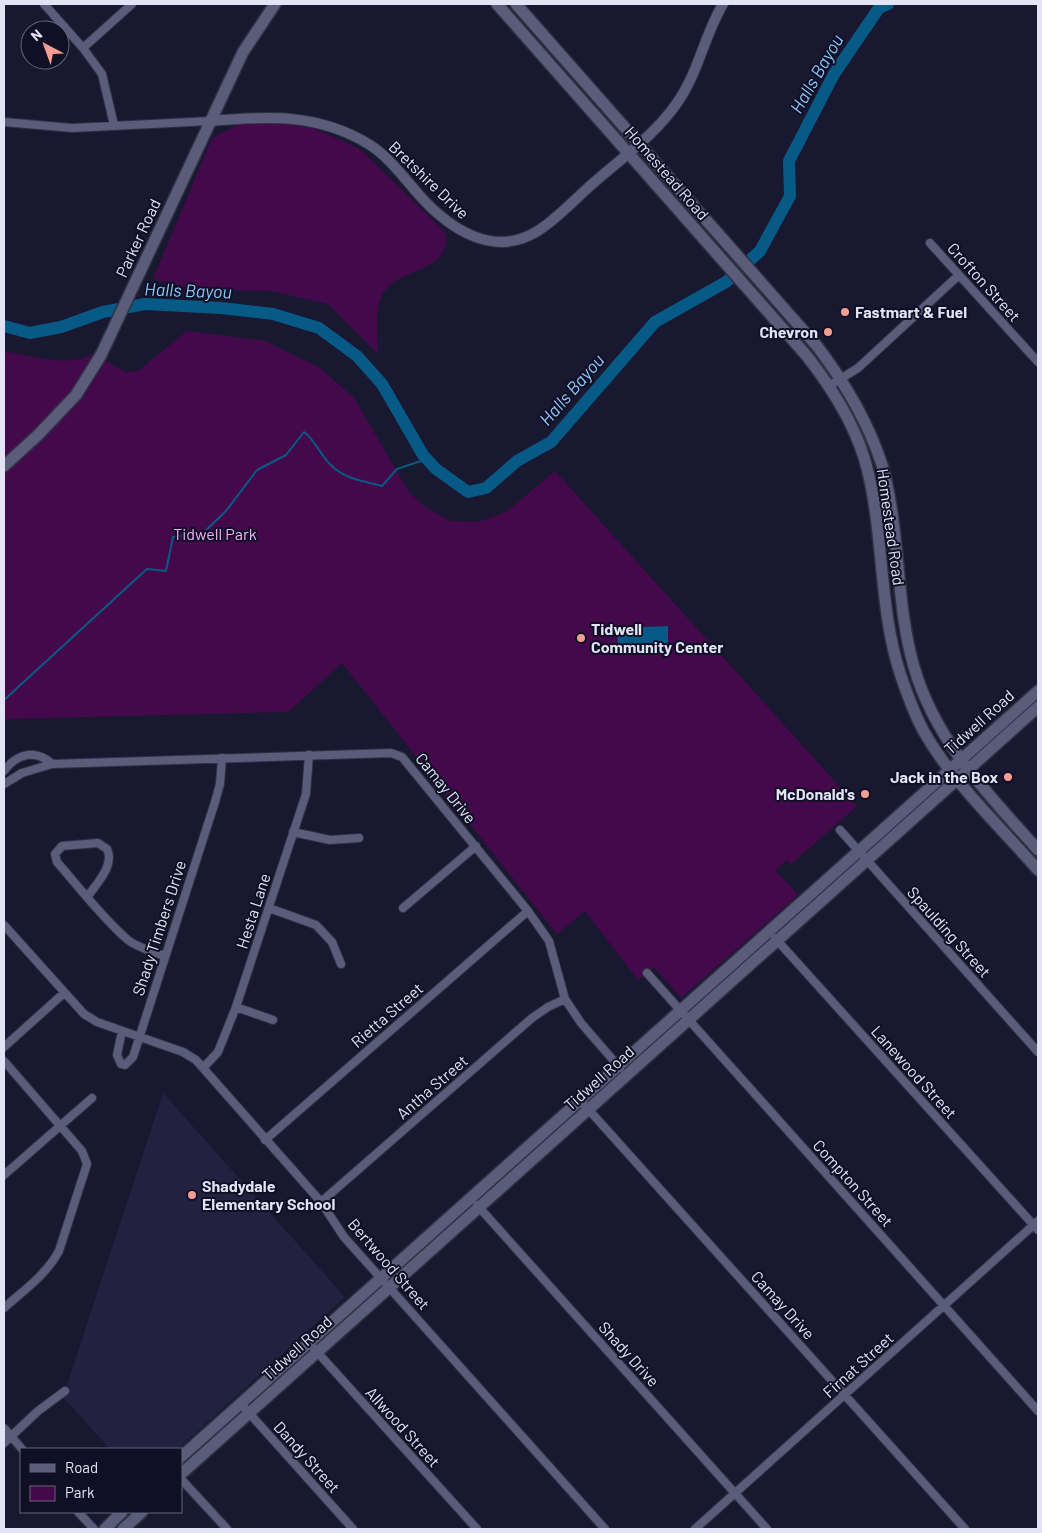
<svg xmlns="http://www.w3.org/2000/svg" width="1042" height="1533" font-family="Barlow,sans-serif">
<rect width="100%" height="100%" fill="#181831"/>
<path fill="#222140" d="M163,1093L345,1297L178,1449H110L63,1397Z"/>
<path fill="#44094a" d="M280,123L316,129L360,149L445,232C454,273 396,267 382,295C374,309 378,338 378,354L328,304L270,291L192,289L153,279L212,138L239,124Z
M187,331L265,341L320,368L354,398L409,492L425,507L451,521L478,522L506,512L555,471L857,806L791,864L787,860L775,870L798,895L681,998L654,967L638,980L585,911L557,934L342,663L288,712L7,719L4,722V351C25,355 75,369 93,353C98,348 102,339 105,333L118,336L106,361L125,372L138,371Z"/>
<path fill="#075a85" d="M668,626V644L618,646L617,628Z"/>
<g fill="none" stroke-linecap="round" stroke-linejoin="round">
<path stroke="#075a85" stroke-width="2" d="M4,700L147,569L166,571L173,537L202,534L226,511L257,470L286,455L304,432C316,441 320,455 331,465C344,479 364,481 382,486L397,469L427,459"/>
<path stroke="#075a85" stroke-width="12" d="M4,326L30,333L61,327L103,312L145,304L221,308L273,314L319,328L357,356L382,384L423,455L436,469L468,492L486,488L517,461L551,442L655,322L726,282L760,251L790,196L789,161L834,74L879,8L888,4"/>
<defs>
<path id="minor" d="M44,4L83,48L102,74L114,125
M83,48L132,4
M4,122L72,128L210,121
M930,243L1038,362
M829,386L858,368L959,275
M4,771C17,753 36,749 52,764
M4,784L22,773L52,764L391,753L402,757L528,911L549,941L565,999L581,1023L620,1068
M840,830L1038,1052
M293,832L330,840L359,838
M88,896C97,883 115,865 107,849L98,843L62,846L55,854L57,862C78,886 104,920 128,940C138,948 152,951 164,956
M269,908L316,925L332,942L341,964
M403,908L476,846
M4,925L84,1014L97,1022L183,1052L196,1060L321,1202L344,1237L605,1529
M775,938L1038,1230
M647,973L1038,1411
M236,1007L273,1020
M122,1031L117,1055L121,1064L125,1065L133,1057L215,802L220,784L222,758
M4,1047L64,993
M4,1061L82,1151L87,1164L59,1251C46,1275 24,1290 4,1308
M203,1068L218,1052L236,1007L306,794L309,755
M580,1100L965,1529
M265,1140L528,911
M4,1175L92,1098
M321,1202L532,1018L548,1007L565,999
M477,1205L767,1529
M309,1343L477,1529
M241,1404L353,1529
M4,1428L22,1449
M4,1443L38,1411L65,1391
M181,1479L227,1529
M78,1512L94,1529
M695,1529L1038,1221"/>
<path id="tertiary" d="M210,121C268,116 319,113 370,145C389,157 405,179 420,196C449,228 492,258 536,232C555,221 573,201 590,186C620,159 657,134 679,100C699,70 705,34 723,4"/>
<path id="secondary" d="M497,4L806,355C833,389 858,429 868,472C884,538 879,608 900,673C906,691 914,713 923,730C952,782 999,825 1038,870
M516,4L817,346C845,383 868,421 882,465C901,531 895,602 914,667C935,741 989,795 1038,850
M4,466L38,435L76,395L101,355L243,52L275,4
M181,1457L1038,691
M181,1474L1038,707
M105,1529L122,1512
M123,1529L142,1512"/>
</defs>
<use href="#minor" stroke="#313044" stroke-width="10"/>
<use href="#tertiary" stroke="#313044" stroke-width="12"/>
<use href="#secondary" stroke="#313044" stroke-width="14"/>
<use href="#minor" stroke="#5a5c79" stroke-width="8"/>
<use href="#tertiary" stroke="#5a5c79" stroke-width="10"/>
<use href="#secondary" stroke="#5a5c79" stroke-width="11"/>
</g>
<g fill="#f59c93" stroke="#100f26" stroke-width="2">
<circle cx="845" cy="312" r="5"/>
<circle cx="828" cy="332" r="5"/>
<circle cx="581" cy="638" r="5"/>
<circle cx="1008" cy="777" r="5"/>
<circle cx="865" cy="794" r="5"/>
<circle cx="192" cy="1195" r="5"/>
</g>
<g text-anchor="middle" stroke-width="4" stroke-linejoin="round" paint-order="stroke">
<g font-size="16" fill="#e2e4f5" stroke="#100f26">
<text transform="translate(667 173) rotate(49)" y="6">Homestead Road</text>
<text transform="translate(429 180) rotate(44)" y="6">Bretshire Drive</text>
<text transform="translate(138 238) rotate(-65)" y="6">Parker Road</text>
<text transform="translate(984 282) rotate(48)" y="6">Crofton Street</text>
<text transform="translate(891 527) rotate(82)" y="6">Homestead Road</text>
<text transform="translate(979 722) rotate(-42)" y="6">Tidwell Road</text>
<text transform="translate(446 788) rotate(51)" y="6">Camay Drive</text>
<text transform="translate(253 911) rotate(-72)" y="6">Hesta Lane</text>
<text transform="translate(159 928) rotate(-72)" y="6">Shady Timbers Drive</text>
<text transform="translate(949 932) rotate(48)" y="6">Spaulding Street</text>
<text transform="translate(387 1015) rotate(-41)" y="6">Rietta Street</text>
<text transform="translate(914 1072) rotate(48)" y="6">Lanewood Street</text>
<text transform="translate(599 1078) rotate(-42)" y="6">Tidwell Road</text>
<text transform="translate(432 1087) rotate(-41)" y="6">Antha Street</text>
<text transform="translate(853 1183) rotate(48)" y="6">Compton Street</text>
<text transform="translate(389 1264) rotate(49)" y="6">Bertwood Street</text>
<text transform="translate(783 1305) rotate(48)" y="6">Camay Drive</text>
<text transform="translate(297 1348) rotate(-42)" y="6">Tidwell Road</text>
<text transform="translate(629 1354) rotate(48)" y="6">Shady Drive</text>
<text transform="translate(858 1365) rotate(-42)" y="6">Firnat Street</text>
<text transform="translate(403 1427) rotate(48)" y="6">Allwood Street</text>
<text transform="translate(307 1457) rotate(48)" y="6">Dandy Street</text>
</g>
<g font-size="16" font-weight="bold" fill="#e2e4f5" stroke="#100f26" text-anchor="start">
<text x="855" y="318">Fastmart &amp; Fuel</text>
<text x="818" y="338" text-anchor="end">Chevron</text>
<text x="591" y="635">Tidwell<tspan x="591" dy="18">Community Center</tspan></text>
<text x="998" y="783" text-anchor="end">Jack in the Box</text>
<text x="855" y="800" text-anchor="end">McDonald's</text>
<text x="202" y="1192">Shadydale<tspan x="202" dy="18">Elementary School</tspan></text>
</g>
<g font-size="16" fill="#f4b0fa" stroke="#100f26">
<text x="215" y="540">Tidwell Park</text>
</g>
<g font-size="18" font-style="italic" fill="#89c9f8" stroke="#100f26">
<text transform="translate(817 74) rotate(-60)" y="6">Halls Bayou</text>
<text transform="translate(188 291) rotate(2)" y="6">Halls Bayou</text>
<text transform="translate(572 390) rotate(-49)" y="6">Halls Bayou</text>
</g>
</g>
<rect width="1042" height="1533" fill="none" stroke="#e2e4f5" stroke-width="10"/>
<rect x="20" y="1448" width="162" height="65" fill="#100f26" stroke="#646479"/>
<rect x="30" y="1464" width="25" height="8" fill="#5a5c79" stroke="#646479"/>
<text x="65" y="1473" font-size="15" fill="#e2e4f5">Road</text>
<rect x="30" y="1486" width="25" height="15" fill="#44094a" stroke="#646479"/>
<text x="65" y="1498" font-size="15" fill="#e2e4f5">Park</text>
<g transform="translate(45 45) rotate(319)"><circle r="24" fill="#100f26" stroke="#646479"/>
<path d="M0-4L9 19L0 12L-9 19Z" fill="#f59c93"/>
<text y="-8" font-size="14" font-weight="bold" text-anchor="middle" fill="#e2e4f5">N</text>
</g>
</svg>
